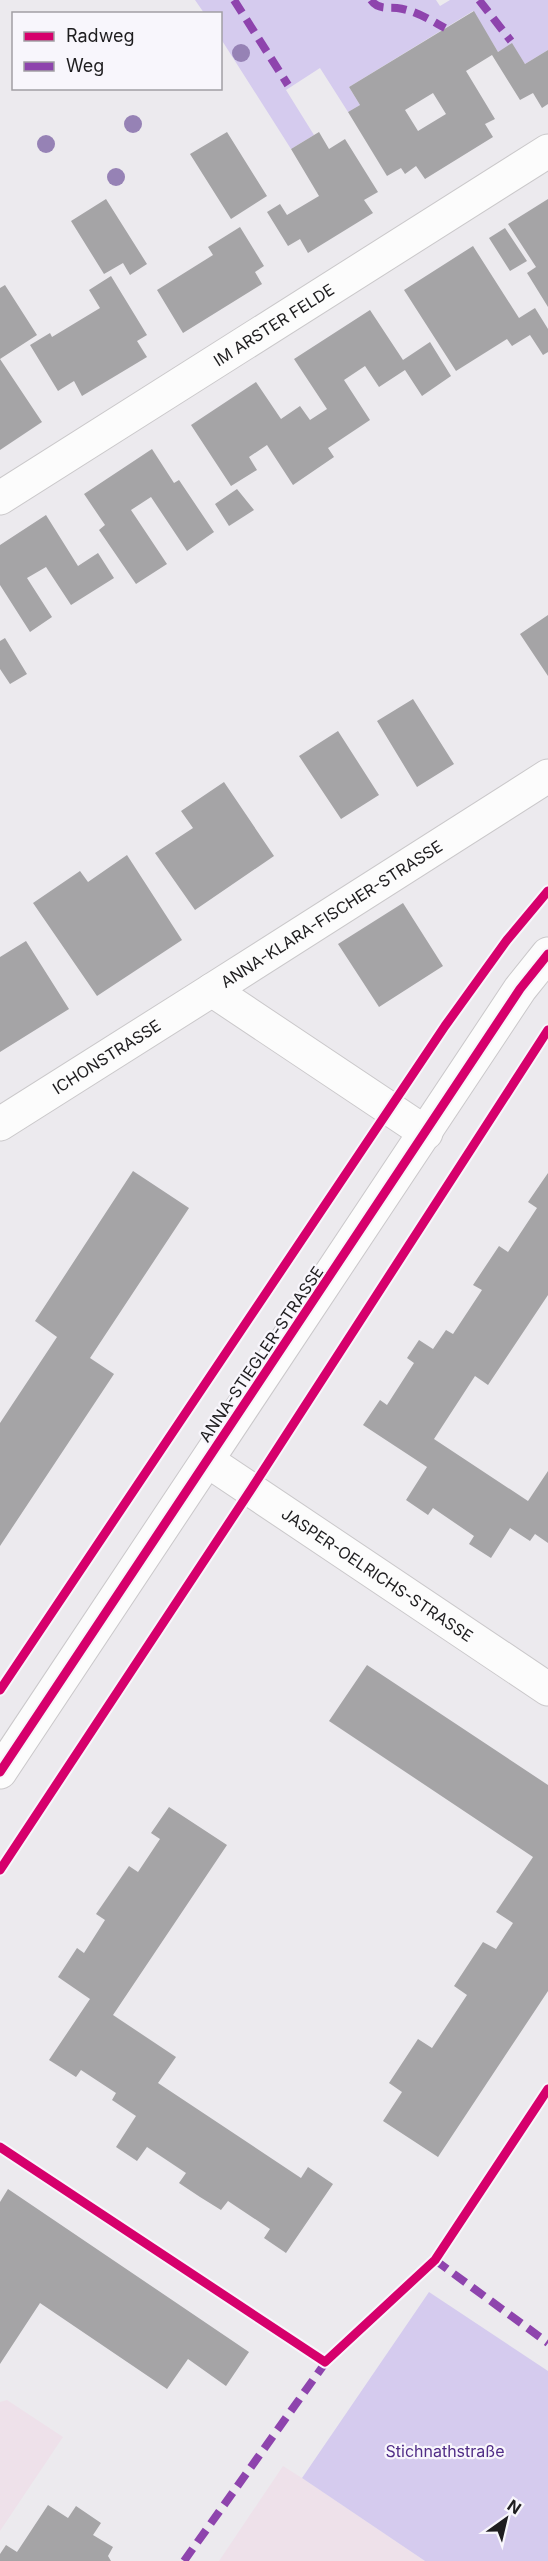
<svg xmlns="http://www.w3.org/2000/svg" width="548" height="2561" font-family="Inter,sans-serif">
<rect width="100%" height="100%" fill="#eceaee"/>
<path fill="#eee1ea" d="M7,2400L63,2437L0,2531V2402Z
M283,2466L302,2478L425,2561H219Z"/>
<path fill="#d5cbee" d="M195,0H436L440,6L450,0H548V50L525,64L512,44L498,52L473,11L349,87L360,105L348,112L320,68L286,90L314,135L291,149L221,39L220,14L204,13Z
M429,2292L548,2371V2561H425L302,2478Z"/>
<path fill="#a5a4a6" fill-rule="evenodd" d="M474,11L498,52L512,43L525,64L548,50V104L542,108L533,93L520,100L492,55L466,71L495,119L485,124L493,137L425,179L416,166L405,174L401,168L387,176L348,112L360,105L349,87ZM433,93L446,114L418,131L405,110Z
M227,132L267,196L231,219L190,154Z
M319,132L329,149L345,139L378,192L364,200L373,213L308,253L300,239L288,246L267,212L280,204L287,215L319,196L291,149Z
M106,199L147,264L130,275L123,263L104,274L71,221Z
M548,199V307L527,273L536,267L508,224Z
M240,227L264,266L255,272L262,284L183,333L157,290L213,255L208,247Z
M505,228L527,261L510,271L489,238Z
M473,246L519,318L535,308L548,329V352L543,355L530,335L512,346L507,339L456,371L404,290Z
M111,276L147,335L137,341L147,357L82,396L74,381L58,391L30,345L50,333L52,337L100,308L89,290Z
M5,285L37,335L0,359V288Z
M370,310L403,360L430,342L451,376L422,396L405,370L379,387L365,366L344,380L370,420L328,448L334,457L293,485L267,445L249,457L257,470L231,486L191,425L256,382L281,419L300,406L310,420L327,409L294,359Z
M0,359L42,422L0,450Z
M152,449L174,483L179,480L214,532L187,551L151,497L131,510L167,564L136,584L99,530L105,525L84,494Z
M237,489L254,510L229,526L215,504Z
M46,515L78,566L98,553L114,578L71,605L46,567L27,578L52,617L30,632L0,585V545Z
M548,615V676L520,634Z
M5,638L27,674L10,684L0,669V641Z
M413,699L454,764L417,787L377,721Z
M338,731L379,795L341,819L299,756Z
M224,782L274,856L195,910L155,853L193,828L181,811Z
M127,855L182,940L97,996L33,903L80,871L88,882Z
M403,903L443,966L379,1007L338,944Z
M26,941L69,1009L0,1052V957Z
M133,1171L189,1208L90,1358L114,1374L0,1546V1423L57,1337L35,1321Z
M548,1173V1295L488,1385L475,1376L434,1439L528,1501L548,1471V1543L535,1534L530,1541L510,1528L491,1558L469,1544L474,1536L433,1508L428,1515L406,1500L427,1467L363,1425L380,1400L387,1405L414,1363L407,1358L419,1340L433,1349L446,1330L453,1334L482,1290L473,1285L499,1246L508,1252L537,1208L528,1202Z
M367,1665L548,1785V1991L438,2157L383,2121L402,2092L389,2083L418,2039L432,2048L467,1995L454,1986L483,1942L496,1949L513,1923L496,1912L533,1857L329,1721Z
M169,1807L227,1845L113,2015L176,2057L158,2083L301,2178L308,2167L333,2184L286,2253L264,2238L270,2229L228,2201L221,2210L200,2197L179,2183L186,2173L147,2147L137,2161L116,2147L136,2116L112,2100L116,2093L81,2070L76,2077L49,2060L90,1999L58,1977L77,1948L84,1953L105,1920L96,1914L129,1866L138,1872L160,1839L151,1833Z
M8,2189L249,2352L226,2386L188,2359L167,2389L40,2303L0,2364V2202Z
M48,2505L68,2518L76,2506L101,2523L93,2535L113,2547L108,2556L111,2561H0V2554L6,2545L17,2552Z"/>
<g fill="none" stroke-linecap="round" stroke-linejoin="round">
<defs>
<g id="minor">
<path id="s1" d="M0,498L548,151"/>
<path id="s2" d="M0,1124L212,990"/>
<path id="s3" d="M426,1133L212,990L548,776"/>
<path id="s4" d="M208,1461L548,1689"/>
<path d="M0,1772L520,989L548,954"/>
</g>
</defs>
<use href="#minor" stroke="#cac8ca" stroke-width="35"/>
<use href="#minor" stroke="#fcfcfc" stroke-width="33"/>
<path stroke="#8e44ad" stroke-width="8" stroke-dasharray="15 8" stroke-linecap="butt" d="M234,0L288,85
M371,0C378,10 387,7 397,8C415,10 430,20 445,28
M479,0L511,41
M435,2260L548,2343
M184,2561L328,2359"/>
<defs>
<path id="cycleway" d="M0,1690L445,1026L507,940L548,891
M0,1772L520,989L548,954
M0,1870L252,1488L548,1030
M0,2147L325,2362L435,2260L548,2089"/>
</defs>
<use href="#cycleway" stroke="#f8f6fc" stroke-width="13"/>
<use href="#cycleway" stroke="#d6006c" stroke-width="9"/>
</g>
<g fill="#9682b5">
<circle cx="241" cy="53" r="9"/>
<circle cx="133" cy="124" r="9"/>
<circle cx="46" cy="144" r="9"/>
<circle cx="116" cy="177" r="9"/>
</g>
<g text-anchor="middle" stroke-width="4.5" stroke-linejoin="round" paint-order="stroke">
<g font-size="16" fill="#1e1d1f" stroke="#f8f6fc">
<text dy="6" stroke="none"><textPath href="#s1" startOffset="324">IM ARSTER FELDE</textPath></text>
<text dy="6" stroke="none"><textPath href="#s3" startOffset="399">ANNA-KLARA-FISCHER-STRASSE</textPath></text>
<text dy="6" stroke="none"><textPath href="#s2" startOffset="126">ICHONSTRASSE</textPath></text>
<text transform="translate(261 1354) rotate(-56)" y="6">ANNA-STIEGLER-STRASSE</text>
<text dy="6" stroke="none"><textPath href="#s4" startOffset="204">JASPER-OELRICHS-STRASSE</textPath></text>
</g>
<g font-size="16" fill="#502d87" stroke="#f8f6fc">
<text x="445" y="2457">Stichnathstraße</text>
</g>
</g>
<rect x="12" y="12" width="210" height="78" fill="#f8f6fc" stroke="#a19fa4" stroke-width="1.5"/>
<rect x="24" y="32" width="30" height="9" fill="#d6006c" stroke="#a19fa4" stroke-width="1.5"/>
<text x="66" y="42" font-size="18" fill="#1e1d1f">Radweg</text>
<rect x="24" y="62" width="30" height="9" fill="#8e44ad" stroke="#a19fa4" stroke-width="1.5"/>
<text x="66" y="72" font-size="18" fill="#1e1d1f">Weg</text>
<g transform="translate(506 2519) rotate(34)" stroke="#f8f6fc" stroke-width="4.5" paint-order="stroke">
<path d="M0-4.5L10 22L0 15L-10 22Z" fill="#1e1d1f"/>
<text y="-9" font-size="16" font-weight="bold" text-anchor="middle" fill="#1e1d1f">N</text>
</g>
</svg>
